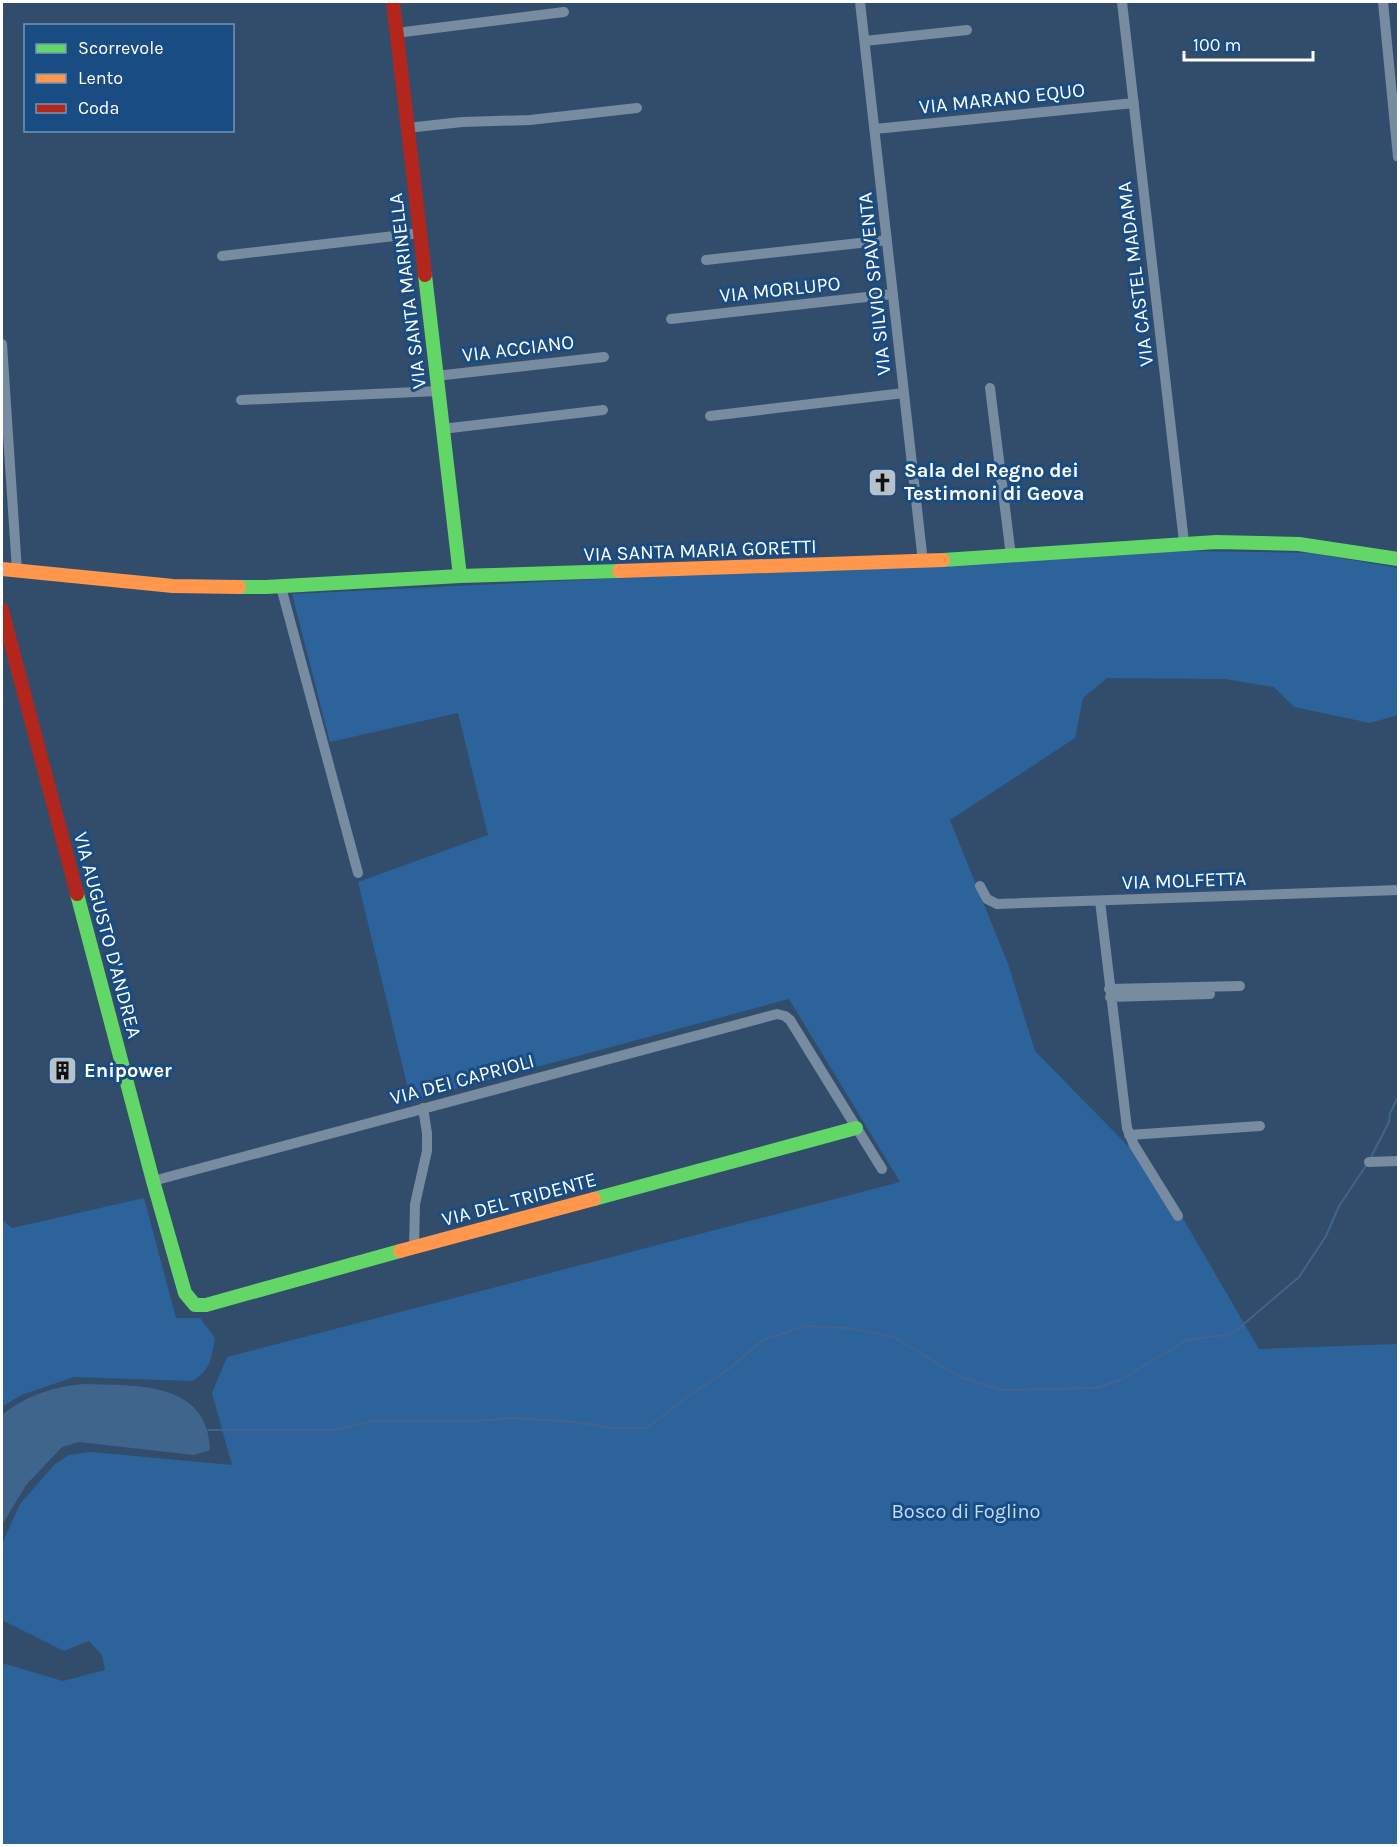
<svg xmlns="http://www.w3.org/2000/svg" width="1400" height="1847" font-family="Karla,sans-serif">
<rect width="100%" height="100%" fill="#314d6b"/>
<path fill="#2d639b" d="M1187,551L1311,553L1398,568V715L1370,723L1294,707L1274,687L1225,679L1107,678L1083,698L1075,738L950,820L1008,964L1035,1051L1128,1146L1143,1150L1259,1349L1398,1344V1845H2V1663L63,1681L105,1670L102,1655L89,1641L64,1651L2,1620V1544L20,1504L55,1464L69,1455L91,1452L232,1465L212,1393L227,1357L900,1182L789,999L411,1101L358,882L488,835L458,713L330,742L292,594Z
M144,1198L176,1318H200L215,1338C211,1359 211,1370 192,1381L74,1377L21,1395L2,1407V1220L12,1228Z"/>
<path fill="#40658d" d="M84,1384C135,1386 208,1380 210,1450L194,1455L79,1442L62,1447L26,1485L2,1525V1415C25,1396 54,1386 84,1384Z"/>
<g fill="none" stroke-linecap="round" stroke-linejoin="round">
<path stroke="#40658d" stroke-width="2" d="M1370,1159L1389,1122L1390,1113L1398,1097
M208,1430H335L372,1421H474L514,1418L575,1422L612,1428H647L680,1402L730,1368L763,1340L804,1326L849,1328L894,1337L958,1376L1000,1390L1096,1388L1120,1380L1187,1340L1232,1334L1299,1277L1326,1236L1339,1206L1367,1164"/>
<path stroke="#778ba1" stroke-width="10" d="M860,2L923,562
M1122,2L1184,542
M1383,2L1398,157
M396,33L564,12
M865,41L967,30
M407,128L462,122L530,120L637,108
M875,129L1134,103
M222,256L420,233
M706,260L887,240
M671,319L893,294
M2,344L17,571
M436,376L604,357
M990,388L1011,556
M241,400L438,391
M710,416L904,393
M442,429L603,410
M281,587L358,873
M980,886L987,899L997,904L1398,890
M1100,901L1127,1128L1134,1145L1178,1216
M1109,989L1240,986
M1110,997L1210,994
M1129,1135L1260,1126
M1369,1162L1398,1161
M153,1181L777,1014L785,1016L790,1020L882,1169
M414,1247L415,1204L427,1151V1133L423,1108"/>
<path stroke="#63d668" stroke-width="14" d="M425,275L460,576
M943,560L1216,542L1299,544L1398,559
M239,587H266L460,576L619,571
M77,894L153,1181L185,1293L195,1305H206L400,1251
M594,1199L856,1128"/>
<path stroke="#ff974d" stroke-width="14" d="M2,569L173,586L239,587
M619,571L943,560
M400,1251L594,1199"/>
<path stroke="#b3261e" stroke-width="14" d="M393,2L425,275
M2,610L77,894"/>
</g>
<defs>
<symbol id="church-square" viewBox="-11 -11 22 22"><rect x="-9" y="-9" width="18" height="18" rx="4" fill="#b7c1cb" stroke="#194c83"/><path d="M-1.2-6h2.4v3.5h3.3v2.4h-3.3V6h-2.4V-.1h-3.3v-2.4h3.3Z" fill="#111"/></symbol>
<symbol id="building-square" viewBox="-11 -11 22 22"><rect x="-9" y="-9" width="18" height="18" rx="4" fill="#b7c1cb" stroke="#194c83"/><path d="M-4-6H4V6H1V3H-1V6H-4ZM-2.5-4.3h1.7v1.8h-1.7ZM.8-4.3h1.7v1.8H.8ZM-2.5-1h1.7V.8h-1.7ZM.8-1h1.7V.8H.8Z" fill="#111"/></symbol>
</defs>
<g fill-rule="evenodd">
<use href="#church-square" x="866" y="466" width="33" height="33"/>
<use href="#building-square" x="46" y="1054" width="33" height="33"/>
</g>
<g text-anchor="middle" stroke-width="6" stroke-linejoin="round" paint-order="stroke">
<g font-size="20" fill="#fff" stroke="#194c83">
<text transform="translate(1002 98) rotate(-6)" y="7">VIA MARANO EQUO</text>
<text transform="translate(1135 274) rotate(-97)" y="7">VIA CASTEL MADAMA</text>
<text transform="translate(874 284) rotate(-96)" y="7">VIA SILVIO SPAVENTA</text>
<text transform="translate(780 289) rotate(-6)" y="7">VIA MORLUPO</text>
<text transform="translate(407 291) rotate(-97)" y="7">VIA SANTA MARINELLA</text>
<text transform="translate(518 348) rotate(-7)" y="7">VIA ACCIANO</text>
<text transform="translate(700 550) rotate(-2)" y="7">VIA SANTA MARIA GORETTI</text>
<text transform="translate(1184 880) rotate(-2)" y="7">VIA MOLFETTA</text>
<text transform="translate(108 935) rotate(75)" y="7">VIA AUGUSTO D'ANDREA</text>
<text transform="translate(462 1079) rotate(-15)" y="7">VIA DEI CAPRIOLI</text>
<text transform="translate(519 1199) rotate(-15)" y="7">VIA DEL TRIDENTE</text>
</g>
<g font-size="20" font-weight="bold" fill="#fff" stroke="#194c83" text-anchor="start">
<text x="904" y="477">Sala del Regno dei<tspan x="904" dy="23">Testimoni di Geova</tspan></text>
<text x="84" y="1077">Enipower</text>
</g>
<g font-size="20" fill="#c2ddf8" stroke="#194c83">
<text x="966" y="1518">Bosco di Foglino</text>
</g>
</g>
<rect width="1400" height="1847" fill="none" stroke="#ffffff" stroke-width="6"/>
<rect x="24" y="24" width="210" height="108" fill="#194c83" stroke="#7594b5" stroke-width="1.5"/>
<rect x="36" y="44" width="30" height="9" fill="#63d668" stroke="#7594b5" stroke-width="1.5"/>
<text x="78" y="54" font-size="18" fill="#ffffff">Scorrevole</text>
<rect x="36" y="74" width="30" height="9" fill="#ff974d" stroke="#7594b5" stroke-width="1.5"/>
<text x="78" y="84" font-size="18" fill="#ffffff">Lento</text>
<rect x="36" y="104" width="30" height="9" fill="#b3261e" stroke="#7594b5" stroke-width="1.5"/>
<text x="78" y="114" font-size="18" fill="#ffffff">Coda</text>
<path d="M1184 51v9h129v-9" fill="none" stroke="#ffffff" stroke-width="3"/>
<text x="1193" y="51" font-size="18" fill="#ffffff" stroke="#194c83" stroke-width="4.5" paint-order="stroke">100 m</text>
</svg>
